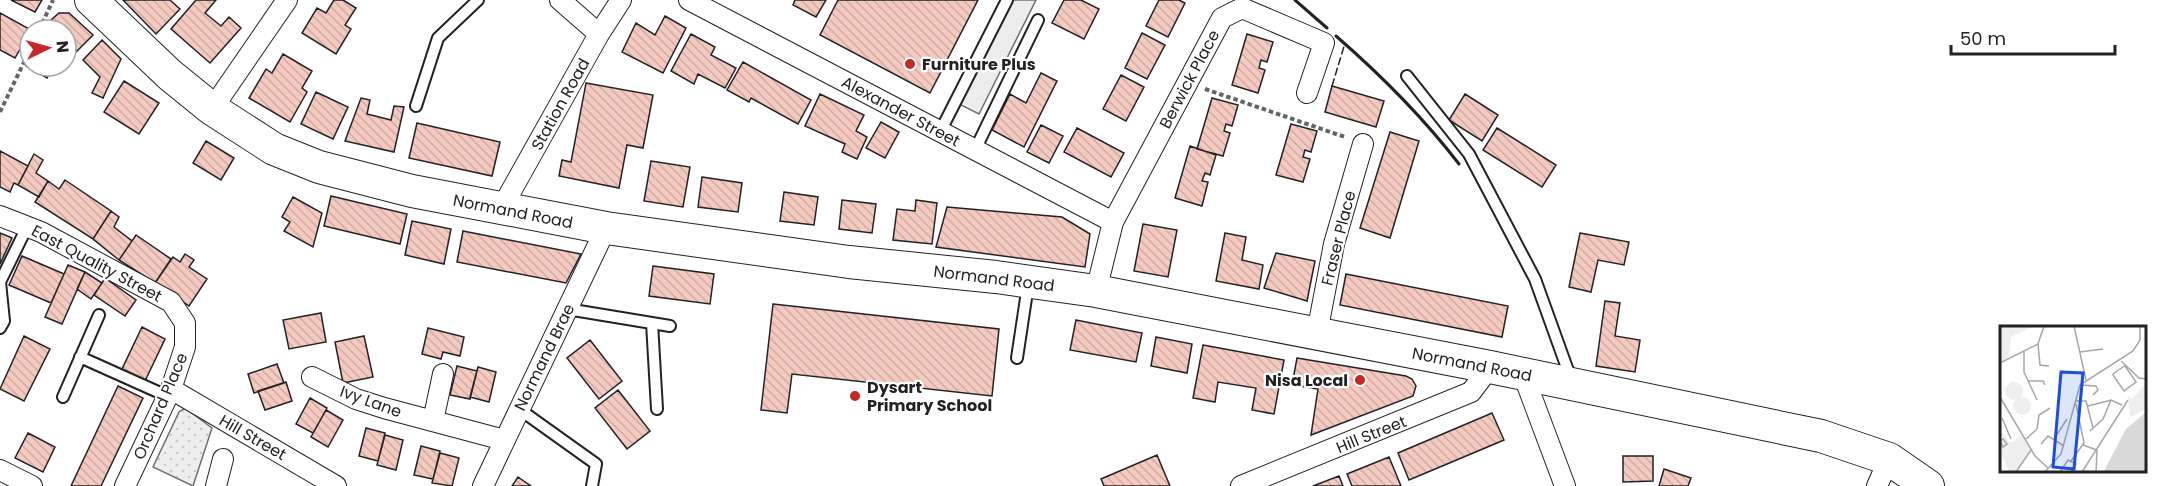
<svg xmlns="http://www.w3.org/2000/svg" width="2161" height="486" font-family="Poppins,sans-serif">
<defs>
<pattern id="grass-dots" width="8" height="8" patternUnits="userSpaceOnUse" patternTransform="scale(1.5)"><rect width="8" height="8" fill="#eee"/><path d="M2 2h.1M6 6h.1" fill="none" stroke="#ccc" stroke-width="1.8" stroke-linecap="round"/></pattern>
<pattern id="building-back-hatch" width="6" height="6" patternUnits="userSpaceOnUse" patternTransform="scale(1.5)"><rect width="6" height="6" fill="#f3c9c0"/><path d="M-1 5l2 2M0 0l6 6M5-1l2 2" fill="none" stroke="#d0aca5"/></pattern>
</defs>
<rect width="100%" height="100%" fill="#fff"/>
<path fill="url(#grass-dots)" stroke="#6f6f6f" stroke-width="1.5" d="M185,408L212,428L193,486L153,467L179,412Z"/>
<path fill="#ededed" stroke="#6f6f6f" stroke-width="1.5" d="M1007,0H1036L979,114L955,102Z"/>
<path fill="url(#building-back-hatch)" stroke="#222" stroke-width="1.5" d="M11,0H42L35,12Z
M123,0H170L180,9L156,34Z
M196,0H216L205,13L221,26L229,17L241,28L210,63L171,29Z
M334,0H343L356,8L345,25L351,29L336,54L302,33L317,8L326,13Z
M795,0H826L816,17L793,5Z
M838,0H978L930,93L820,35Z
M1064,0H1081L1099,9L1084,39L1052,23Z
M1159,0H1179L1185,3L1168,37L1146,26Z
M0,13L31,30L15,58L0,50Z
M59,13H69L93,35L73,55L66,50V30H46L51,20Z
M665,16L686,28L663,73L622,52L636,23L655,35Z
M1142,33L1165,45L1147,79L1125,68Z
M691,34L715,47L711,55L736,68L725,88L698,74L694,84L671,71Z
M1247,34L1273,42L1267,62L1261,60L1259,68L1265,70L1258,93L1232,85Z
M102,40L121,59L103,98L92,93L100,77L83,60Z
M283,54L312,71L302,88L307,92L290,122L249,98L266,69L272,73Z
M30,60V66H54L47,78L26,66Z
M743,62L811,100L798,124L751,98L749,102L727,90Z
M1041,73L1057,81L1024,147L992,130L1010,94L1026,103Z
M1121,75L1144,87L1126,121L1103,109Z
M124,81L159,103L139,134L104,112Z
M586,83L653,95L643,148L627,145L619,188L559,176L562,160L571,162Z
M1332,86L1384,101L1376,127L1325,112Z
M316,92L348,107L333,139L301,124Z
M820,94L864,115L856,131L867,137L857,159L842,152L845,144L805,126Z
M1465,94L1498,115L1482,141L1449,120Z
M361,98L370,100L367,114L391,120L394,106L404,107L394,152L345,141Z
M1212,98L1238,105L1232,126L1226,124L1224,131L1230,133L1223,156L1197,149Z
M881,122L899,132L885,158L866,148Z
M417,123L500,142L492,176L409,158Z
M1291,124L1317,131L1311,152L1305,150L1303,157L1310,159L1303,182L1276,175Z
M1041,125L1063,136L1049,163L1027,152Z
M1077,128L1124,153L1111,177L1064,152Z
M1497,128L1556,165L1542,187L1483,150Z
M1390,132L1419,141L1390,238L1360,228Z
M206,141L234,158L221,180L193,163Z
M1190,146L1216,155L1210,175L1205,173L1202,181L1208,182L1202,206L1175,198Z
M0,151L28,166L18,185L14,183L10,192L0,187Z
M34,154L43,160L36,173L48,181L39,197L18,185Z
M651,161L690,167L683,207L644,201Z
M702,177L742,183L738,212L698,207Z
M65,180L111,211L93,239L35,202L48,181L59,189Z
M784,192L818,197L814,225L780,221Z
M331,196L407,214L400,244L324,226Z
M293,197L322,213L313,247L284,231L290,222L282,217Z
M842,200L876,204L872,233L839,229Z
M916,200L937,203L932,244L893,240L897,209L915,211Z
M947,207L1062,217L1090,234L1085,267L936,247Z
M111,211L119,217L114,227L132,241L119,260L93,239Z
M412,221L451,229L444,264L405,255Z
M1143,224L1177,230L1168,277L1134,271Z
M463,231L581,254L566,283L457,262Z
M0,233L12,238L0,264Z
M1225,233L1246,237L1242,260L1263,265L1259,289L1216,281Z
M1580,233L1629,242L1624,265L1598,260L1591,292L1569,287Z
M136,235L171,259L155,283L119,260Z
M1276,253L1315,261L1307,301L1264,288Z
M185,254L194,260L189,267L207,279L189,306L155,283L173,257L180,262Z
M22,256L64,274L51,303L9,285Z
M68,265L85,272L62,324L45,317Z
M653,266L714,274L710,304L649,296Z
M85,272L102,283L91,299L77,289Z
M1346,274L1508,306L1502,337L1340,305Z
M105,278L136,300L125,316L94,295Z
M1605,301L1620,303L1615,336L1640,340L1635,372L1596,366Z
M773,304L999,329L992,396L792,374L787,413L761,410Z
M321,313L326,342L289,349L283,320Z
M1076,320L1142,333L1136,362L1070,350Z
M142,327L165,339L145,381L122,369Z
M428,328L464,337L460,356L443,352L441,359L422,354Z
M24,336L50,349L24,401L0,389Z
M364,336L373,377L343,383L335,342Z
M1156,337L1192,344L1187,373L1151,366Z
M590,340L622,381L599,399L567,358Z
M1203,345L1284,360L1274,414L1252,410L1256,388L1218,382L1215,402L1193,398Z
M1297,358L1406,376L1412,379L1416,386L1413,396L1311,435L1318,389L1292,385Z
M277,364L284,383L254,393L248,374Z
M457,366L477,371L470,399L450,395Z
M478,367L496,372L489,402L470,397Z
M286,382L292,401L265,410L258,391Z
M118,386L143,398L101,486H71Z
M618,390L650,431L627,449L595,408Z
M310,398L327,408L313,433L296,424Z
M326,410L343,420L328,447L311,437Z
M1492,413L1504,440L1409,480L1398,453Z
M366,428L385,433L378,461L359,456Z
M28,433L55,447L43,472L15,458Z
M385,435L403,440L396,470L377,465Z
M421,446L440,451L433,479L414,475Z
M440,453L459,458L452,486L432,483Z
M1157,455L1170,486H1104L1101,479Z
M1623,456H1653V481L1623,482Z
M1389,457L1401,486H1352L1347,474Z
M1664,469L1691,478L1688,486H1659Z
M1339,476L1343,486H1313Z
M518,477L531,486H512Z"/>
<g fill="none" stroke-linecap="round" stroke-linejoin="round">
<defs>
<path id="lane" d="M1407,76L1469,154L1535,279L1571,379
M416,106L438,38L478,0
M940,132L1007,0
M975,150L1038,20
M567,309L670,326
M652,323L657,409
M0,328L4,321L0,282L27,227
M80,357L167,396
M1017,358L1028,285
M63,397L99,315
M519,409L596,464L592,486"/>
<path id="street" d="M560,0L599,34
M689,0L1113,222
M212,109L287,0
M501,209L599,34L621,0
M0,216L41,232L171,302L185,323V347L171,389L125,486
M1096,291L1113,222L1222,18L1242,8L1324,43L1307,93
M1317,333L1334,244L1363,144
M1523,374L1565,486
M312,377L356,399L384,408L504,440
M171,389L336,486
M433,421L443,374
M0,470L32,486
M216,486L223,459
M483,486L606,228
M1241,486L1471,392L1490,367
M1877,486L1889,459"/>
<path id="primary" d="M91,0L170,75L212,109L274,149L319,167L412,191L606,228L849,262L996,277L1096,291L1490,367L1821,436L1889,459L1928,486"/>
</defs>
<use href="#lane" stroke="#222" stroke-width="14"/>
<use href="#street" stroke="#222" stroke-width="22"/>
<use href="#primary" stroke="#222" stroke-width="34"/>
<path stroke="#646464" stroke-width="4" stroke-dasharray="4.5 3" stroke-linecap="butt" d="M39,30L53,0
M1205,89L1345,137
M0,112L30,50"/>
<use href="#lane" stroke="#fff" stroke-width="10"/>
<use href="#street" stroke="#fff" stroke-width="20"/>
<use href="#primary" stroke="#fff" stroke-width="32"/>
<path stroke="#222" stroke-width="1.5" stroke-dasharray="8 3" stroke-linecap="butt" d="M1332,86L1345,43"/>
<path stroke="#222" stroke-width="3" d="M1295,0L1327,28
M1336,36C1382,76 1422,116 1459,164"/>
</g>
<g fill="#c62828" stroke="#fff" stroke-width="2">
<circle cx="910" cy="64" r="6"/>
<circle cx="1360" cy="380" r="6"/>
<circle cx="855" cy="396" r="6"/>
</g>
<g text-anchor="middle" stroke-width="4.5" stroke-linejoin="round" paint-order="stroke">
<g font-size="16" font-weight="bold" fill="#222" stroke="#fff" text-anchor="start">
<text x="922" y="70">Furniture Plus</text>
<text x="1348" y="386" text-anchor="end">Nisa Local</text>
<text x="867" y="393">Dysart<tspan x="867" dy="18">Primary School</tspan></text>
</g>
<g font-size="16" fill="#222" stroke="#fff">
<text transform="translate(1189 79) rotate(-62)" y="6">Berwick Place</text>
<text transform="translate(560 104) rotate(-61)" y="6">Station Road</text>
<text transform="translate(901 111) rotate(28)" y="6">Alexander Street</text>
<text transform="translate(513 211) rotate(11)" y="6">Normand Road</text>
<text transform="translate(1338 238) rotate(-76)" y="6">Fraser Place</text>
<text transform="translate(97 263) rotate(28)" y="6">East Quality Street</text>
<text transform="translate(994 278) rotate(7)" y="6">Normand Road</text>
<text transform="translate(544 357) rotate(-64)" y="6">Normand Brae</text>
<text transform="translate(1472 364) rotate(11)" y="6">Normand Road</text>
<text transform="translate(371 401) rotate(20)" y="6">Ivy Lane</text>
<text transform="translate(160 406) rotate(-67)" y="6">Orchard Place</text>
<text transform="translate(1371 434) rotate(-22)" y="6">Hill Street</text>
<text transform="translate(253 437) rotate(30)" y="6">Hill Street</text>
</g>
</g>
<g transform="translate(2000 326)">
<rect width="146" height="146" fill="#fff"/>
<path d="M145,58V84L130,91L128,70L132,73ZM4,122L19,141L15,145H9L0,125Z" fill="#eee"/>
<path d="M0,104L10,117L22,109L30,124L19,141L4,122L0,124Z" fill="#eee"/>
<path d="M0,0H33L11,11L9,31L0,36Z" fill="#eee"/>
<path d="M5 65a9 9 0 1 1 18 0a9 9 0 1 1-18 0ZM13 80a9 9 0 1 1 18 0a9 9 0 1 1-18 0Z" fill="#eee"/>
<path d="M145,87V145H104L126,103Z" fill="#d9d9d9"/>
<path fill="none" stroke="#a7a7a7" stroke-width="1.5" d="M74,0L86,54M38,18L40,39L49,40M24,25V46L37,74M80,26L103,23M121,35L139,52L146,53M0,37L38,18L44,0M125,40L136,56L124,65L113,49V48L117,45L126,39M29,55H43L45,59M80,59L96,60L98,64L93,69M0,71L35,130L48,142M75,75H86L93,102M88,80L111,74L122,79M2,92L11,113M90,105L103,93L111,74M3,113L7,118L3,121L0,115ZM26,113L37,103L39,89L50,82M54,113L67,93M41,118L48,110L64,120M83,119L97,124L96,146M71,135L84,117L76,78M16,146L31,124M45,146L61,128L80,59L133,25L140,14V0M60,146L68,134L76,138L71,146M82,146L128,74"/>
<path fill="#1d4ed8" fill-opacity="0.15" stroke="#1d4ed8" stroke-width="3" d="M61,46L83,47L74,143L53,141Z"/>
<rect width="146" height="146" fill="none" stroke="#222" stroke-width="3"/>
</g>
<g transform="translate(48 48) rotate(85)"><circle r="28" fill="#ffffff" stroke="#a7a7a7" stroke-width="1.5"/>
<path d="M0-4.5L10 22L0 15L-10 22Z" fill="#c62828"/>
<text y="-9" font-size="16" font-weight="bold" text-anchor="middle" fill="#222222">N</text>
</g>
<path d="M1951 45v9h164v-9" fill="none" stroke="#222222" stroke-width="3"/>
<text x="1960" y="45" font-size="18" fill="#222222" stroke="#ffffff" stroke-width="4.5" paint-order="stroke">50 m</text>
</svg>
